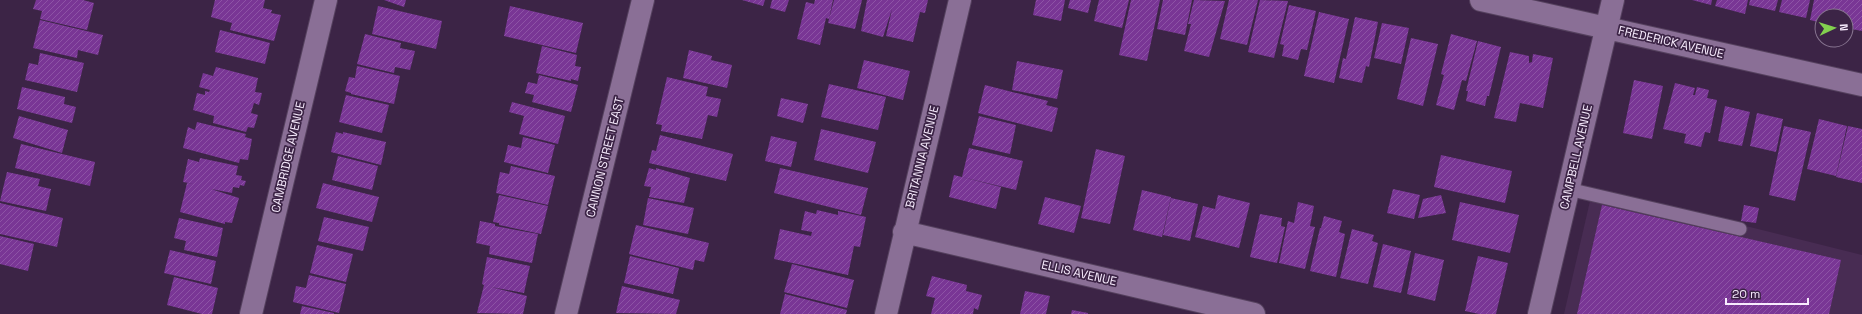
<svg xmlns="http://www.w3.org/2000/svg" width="1862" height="314" font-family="'Space Grotesk',sans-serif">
<defs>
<pattern id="building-hatch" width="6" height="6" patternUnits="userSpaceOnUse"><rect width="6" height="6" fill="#793695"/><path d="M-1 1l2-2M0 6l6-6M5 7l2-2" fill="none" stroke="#8d53a5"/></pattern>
</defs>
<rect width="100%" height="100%" fill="#3c2446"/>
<path fill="#482c53" d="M1593,188L1862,255V314H1564Z"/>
<path fill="url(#building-hatch)" d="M36,0H83L94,3L87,30L40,19L42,11L33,9Z
M215,0H265L263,8L272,10L271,13L281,15L274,41L230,30L232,23L211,17Z
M384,0H406L404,7Z
M742,0H765L763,6Z
M772,0H789L785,12L770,8Z
M815,0H833L829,19L826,18L820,45L797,39L806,2L814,4Z
M834,0H862L855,29L828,23Z
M867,0H928L925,13L920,12L913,42L886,36L892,9L883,37L861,31Z
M1036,0H1065L1061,21L1033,15Z
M1070,0H1091L1088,13L1068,8Z
M1099,0H1129L1122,28L1094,21Z
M1131,0H1160L1147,61L1119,55Z
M1163,0H1192L1185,35L1157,29Z
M1194,0L1225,1L1209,57L1184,51L1191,24H1188Z
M1229,0H1258L1247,45L1220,39Z
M1260,0L1288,1L1274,58L1248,52Z
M1692,0H1712L1711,5Z
M1717,0H1748L1745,14L1715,6Z
M1750,0H1778L1775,11L1749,5Z
M1782,0H1810L1806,18L1779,12Z
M1814,0H1862V31L1846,28V16H1822V23L1810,20Z
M1289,5L1316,11L1307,50L1301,49L1298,60L1282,56L1284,45L1280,44Z
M378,6L442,21L436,49L372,34Z
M510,6L583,23L576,53L504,36Z
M1319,12L1349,19L1334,83L1304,76Z
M1355,17L1378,22L1369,67L1366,66L1362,83L1339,78L1343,58L1346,59Z
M40,20L103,35L98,55L78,50L77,58L33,48Z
M1382,23L1409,28L1401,64L1374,58Z
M220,30L270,43L265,64L215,52Z
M365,34L401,43L400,48L415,51L410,70L395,67L394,73L357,64Z
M1451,34L1477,41L1466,81L1462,80L1454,110L1436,105L1444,75L1441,74Z
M1411,38L1438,44L1423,106L1397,99Z
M1478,41L1501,47L1489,96H1487L1485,106L1466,101L1468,91H1466Z
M542,46L577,55L575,66L581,67L578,81L571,79V81L536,73Z
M689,50L712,56L711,60L732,65L727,88L683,78Z
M1510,52L1529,56V63L1532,62L1533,54L1553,58L1543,108L1520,103L1516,122L1494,118Z
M40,53L84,63L77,92L25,80L29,63L38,65Z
M864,60L910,71L903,100L857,88Z
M1017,61L1063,70L1057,99L1012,90Z
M357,66L400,76L394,104L351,94V93L345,91L349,77L355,78Z
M216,67L258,78L255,92L262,93L259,105L254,103L251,113L258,115L254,128L248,127L246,132L213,123L214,116L193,110L197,93L205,95V91L209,92L210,90L199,87L203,73L213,76Z
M539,75L578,85L571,112L532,102L534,95L525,93L528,82L537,84Z
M667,77L708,87L706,96L721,99L717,117L708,115L702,139L661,131L662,125L656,124Z
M1634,80L1663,86L1652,139L1623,133Z
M1675,83L1695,88L1693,95H1695L1697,87L1709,90L1707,98L1717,100L1710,133L1705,132L1701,147L1684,143L1686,134L1663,129Z
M829,84L886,97L878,130L821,117Z
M985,85L1048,101L1046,105L1058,108L1052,132L978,113Z
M22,87L65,97L64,104L76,107L72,123L17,109Z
M346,95L389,105L382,133L339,122Z
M781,98L808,104L803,123L777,116Z
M512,102L565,116L558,144L519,134L524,116L509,112Z
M1725,106L1750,112L1742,146L1718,141Z
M1757,113L1783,119L1776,152L1750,146Z
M19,116L68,130L62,153L13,138Z
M979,116L1016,125L1010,154L972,145Z
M1819,119L1847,126L1836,176L1807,169Z
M197,122L246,134L245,137L252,139L248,160L240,159L239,163L183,148L188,127L195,130Z
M1784,126L1811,132L1795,201L1769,195Z
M1848,126L1862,129V183L1836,177Z
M821,129L876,142L868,173L814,160Z
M336,132L343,134V132L386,142L381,165L331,152Z
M660,135L733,154L726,181L649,163L652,150L656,151Z
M771,136L797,142L791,167L765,161Z
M523,137L555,145L548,173L504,162L508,145L521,148Z
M21,144L95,162L90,186L15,168Z
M969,148L1023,161L1016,190L962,177Z
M1096,149L1125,156L1110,224L1081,218Z
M1441,155L1512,171L1505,203L1434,187Z
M338,156L378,166L372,190L332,180Z
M200,158L238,166L236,175L242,176L241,180L246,181L244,186L240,185L239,188L233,187L232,193L211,189L239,198L232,223L225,222V224L180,212L187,183L194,184L183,182L188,159L199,162Z
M511,166L555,176L548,205L496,193L500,172L509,174Z
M649,168L656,170V168L690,178L684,203L649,197L651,187L644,186Z
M780,168L868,188L861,215L774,193Z
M7,172L40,179L38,186L51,189L46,211L0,201Z
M954,175L1001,187L996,209L949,197Z
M323,183L379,197L372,222L316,208Z
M1393,189L1420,195L1414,219L1387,213Z
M1142,190L1171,197L1162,237L1133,230Z
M499,195L548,206L541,234L499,225V223L493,222Z
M1218,195L1250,203L1239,248L1195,237L1203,206L1215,209Z
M1441,195L1446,213L1418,218L1423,199Z
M1045,197L1081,206L1074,233L1038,224Z
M648,198L694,208L688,234L643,225Z
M1171,198L1198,204L1190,241L1163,235Z
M1298,202L1314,206L1310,226L1315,227L1305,269L1279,263L1288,221L1294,223Z
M1460,202L1519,215L1510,253L1452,240Z
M0,203L63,218L57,247L0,234Z
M1602,205L1841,260L1829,314H1577Z
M1744,205L1759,208L1756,223L1741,221Z
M817,210L838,215V211L866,217L860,247L854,246L848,275L774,259L780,229L811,236L812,232L801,230L805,211L816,214Z
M1260,214L1282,218L1281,226L1285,227L1277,263L1250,257Z
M1324,216L1342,221L1339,232L1345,234L1336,277L1310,271L1320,228H1321Z
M324,217L369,227L363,251L318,241Z
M179,218L223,228L217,257L184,250L186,241L174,238Z
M480,221L495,224V226L538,234L532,263L489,254L490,246L476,243Z
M636,225L709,243L704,262L695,260L693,270L629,254Z
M1352,229L1374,235L1372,241L1378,243L1368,284L1340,278Z
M0,236L34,244L28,271L0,264Z
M1383,244L1411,251L1401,293L1373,287Z
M317,245L353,254L346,282L310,273Z
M170,250L216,261L211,284L164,273Z
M1415,253L1444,260L1435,301L1407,294Z
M630,256L679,268L673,294L624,283Z
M1478,256L1508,263L1496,314H1479L1465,311Z
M487,257L530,266L524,293L491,287L527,296L523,314L477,313L484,285L482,284Z
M792,264L854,280L847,308L784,292Z
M309,275L346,284L339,313L293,302L296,286L306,288Z
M932,276L967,285L966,291L982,295L978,310L974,308L973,314H931L935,298L926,296Z
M174,277L218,288L212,314H202L167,305Z
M622,286L680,300L676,314L616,313Z
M1025,291L1050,296L1046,314H1020Z
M785,294L847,310L846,314H780Z
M302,306L334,313V314H300Z
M1072,310L1088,313V314H1071Z"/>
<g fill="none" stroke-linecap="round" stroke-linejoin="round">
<defs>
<path id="lane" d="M1568,189L1740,229"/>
<path id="street" d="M1481,0L1862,85
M904,232L1254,314
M251,314L326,0
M886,314L960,0
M1539,314L1613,0"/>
<path id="secondary" d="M566,314L643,0"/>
</defs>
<use href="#lane" stroke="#55415e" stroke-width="15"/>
<use href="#street" stroke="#55415e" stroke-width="24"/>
<use href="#secondary" stroke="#55415e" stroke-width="24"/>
<use href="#lane" stroke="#8a6f96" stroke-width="13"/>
<use href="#street" stroke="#8a6f96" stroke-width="22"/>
<use href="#secondary" stroke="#8a6f96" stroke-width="22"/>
</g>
<g text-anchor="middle" stroke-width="3.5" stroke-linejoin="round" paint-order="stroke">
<g font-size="12" fill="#f8ecfe" stroke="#3c2446">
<text transform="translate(1671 42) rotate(13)" y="4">FREDERICK AVENUE</text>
<text transform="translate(288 157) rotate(-77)" y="4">CAMBRIDGE AVENUE</text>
<text transform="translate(605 157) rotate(-76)" y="4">CANNON STREET EAST</text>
<text transform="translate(922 157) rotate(-76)" y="4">BRITANNIA AVENUE</text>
<text transform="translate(1576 157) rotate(-77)" y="4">CAMPBELL AVENUE</text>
<text transform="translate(1079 273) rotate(13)" y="4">ELLIS AVENUE</text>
</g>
</g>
<g transform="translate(1834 28) rotate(86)"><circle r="19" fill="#3c2446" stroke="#877490"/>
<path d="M0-3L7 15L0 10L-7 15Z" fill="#83d04f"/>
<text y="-6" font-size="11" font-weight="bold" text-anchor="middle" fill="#f8ecfe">N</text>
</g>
<path d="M1726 298v6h82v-6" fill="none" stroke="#f8ecfe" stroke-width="2"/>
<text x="1732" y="298" font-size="12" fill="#f8ecfe" stroke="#3c2446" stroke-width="3" paint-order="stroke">20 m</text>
</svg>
